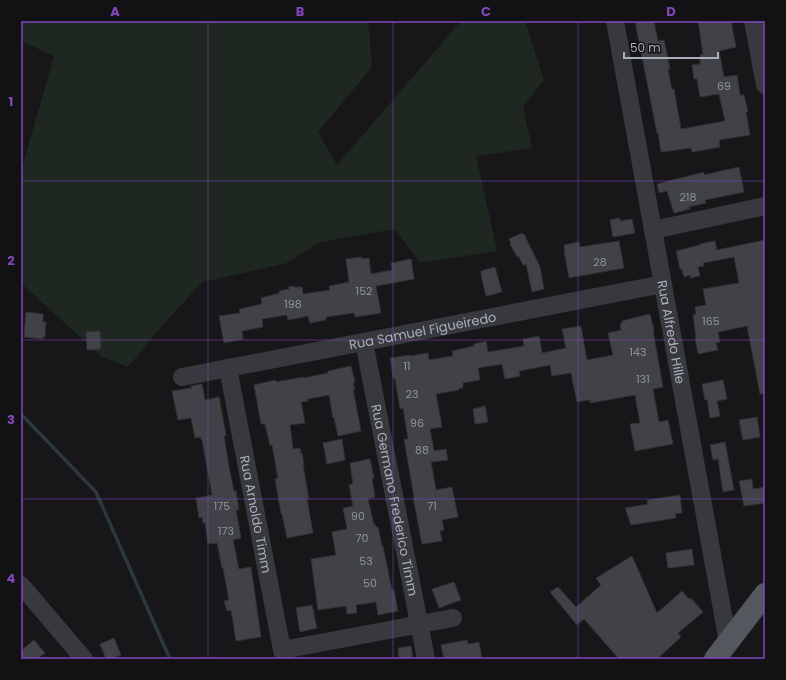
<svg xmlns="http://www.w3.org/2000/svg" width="786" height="680" font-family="Poppins,sans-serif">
<rect width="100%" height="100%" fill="#171719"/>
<path fill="#1f2820" d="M21,21H368L372,67L318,132L337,165L461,21H525L544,80L523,107L532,148L476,156L497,251L420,263L395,229L320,242L287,263L202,282L162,326L128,367L101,356L21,283V165L23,164L54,56L21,41Z"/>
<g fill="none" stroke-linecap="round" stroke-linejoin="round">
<path stroke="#2c373e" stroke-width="3.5" d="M21,414L96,492L170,659"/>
</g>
<path fill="#414247" stroke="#313136" d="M635,21H654L658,41L664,40L670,69H668L672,90L674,89L681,129L725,121L719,94L700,97L697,79H694L692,65L700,64V55L703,54L698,21H731L736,47L719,51L724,77L737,75L740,95H744L748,112H746L750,135L719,140L720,147L692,152L691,148L661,152L658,133H657Z
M739,167L744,192L705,200L706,203L689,207L690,209L674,213L667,191L659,193L657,184L672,180L681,178L704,172V175Z
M620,218V221L632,219L635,233L613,237L610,220Z
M522,233L523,235L524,234L540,267L544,289L532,292L526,264L524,266L518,256L517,257L510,244L511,243L509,239Z
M765,240V394H760L747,326L718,332L720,342L716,343L718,350L698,354L695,337H696L693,315L696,314L695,307L706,305L703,289L739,283L734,257L703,263L704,266L698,267L700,276L690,278V275L684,277L682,269H680L676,251L700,245V244L715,241L717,250Z
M619,241L624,268L569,278L564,251H565L564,245L579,242L580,247Z
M362,257V259L369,258L371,274L392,270L391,263L411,259L414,279L376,286L381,313L355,317L354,313L326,317V320L310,323L308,316L288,320L287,315L262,319L263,327L242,331L243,339L224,343L219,316L240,313L239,309L262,304L261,298L280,293L279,291L289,289V286L296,287H302L303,294L330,290L329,286L349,282L346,259Z
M495,267L502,292L486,296L481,275V271Z
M26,312L43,314V322H46L45,337H43V339L24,337Z
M650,314L654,330L653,331L663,387L653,389L659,422L668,420L673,444L635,451L630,424L640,423L635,395L590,403V400L577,402L571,373L552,376L550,365L519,371L520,376L505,379L502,364L478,368L480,380L463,383V388H459V390L436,394L442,427L430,429L434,451L446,449L448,460L431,462L436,490L452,487L458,517L442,520L444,530L440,531L442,541L422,544L413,497H414L404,439H408L403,408L400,409L395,378H393L390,358L410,355V356L428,353L429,360L453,356L452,351L474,346V344L486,341L488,352L524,346L523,339L539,336L542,353L566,348L562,329L581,326L587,360L613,355L608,333L621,330L620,324L622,323V321Z
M100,331L101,349L87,350L86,332Z
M351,366L355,382L353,383L355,389H353L361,431L338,436L334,417L333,418L329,395L308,399V401L301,402L305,423L290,425L293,449L300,448L301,454L302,453L304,465H303L309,499H307L313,533L287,538L282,514H281L275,479L278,478L272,445L270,446L265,424H261L254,385L275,380L276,382L304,377V378L328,373V371Z
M723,380L727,399L717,401L720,416L710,418L707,399L705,400L702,384Z
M202,384L205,400L219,397L226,435L224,436L229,467L234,491H236L239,510H236L241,538L233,540L239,569L251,567L261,637L236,641L231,610L227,611L224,601L229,600L223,568H222L217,543L208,544L205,523H203L202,517L199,518L196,498L212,495L202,440H201V437L195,438L191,418L178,420L172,391L192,388L191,386Z
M485,406L488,422L475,424L473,409Z
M757,417L760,437L743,440L739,420Z
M342,439L345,460L327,464L323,443Z
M725,442L734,490L723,492L718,459L713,460L710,445Z
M370,459L374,478L372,479L375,497L368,499L374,525L375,524L376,527H378L382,546H383L392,590H394L398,611L378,615L376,602L356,605L357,613L347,614L346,606L318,610L311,559L336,555L332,532L347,529L343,508L353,506L349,485L353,484L350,463Z
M752,479L753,489L765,487V503L744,506L739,481Z
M680,495L682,513L675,514L676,518L631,525L625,508L648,504L647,500Z
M692,549L694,565L668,568L666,553Z
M632,556L657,613L682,591L689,599L691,598L703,612L678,633L681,637L657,659H619L584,619L577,625L550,592L558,587L576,607L601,585L596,578Z
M454,582L461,600L439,608L432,589Z
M312,605L317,628L300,632L296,608Z
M114,638L121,655L111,659H106L100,644Z
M34,640L45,653L37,659H21V651Z
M467,640L468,644L479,642L482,659H444L441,645Z
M411,646L413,659H399L398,648Z"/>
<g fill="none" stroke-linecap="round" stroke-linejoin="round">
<g stroke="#38393f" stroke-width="18">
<path id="s1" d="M615,21L728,642"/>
<path d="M753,21L765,85"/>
<path d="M653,230L765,206"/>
<path id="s2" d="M364,342L426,659"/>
<path id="s3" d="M228,368L282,650L286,659"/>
<path id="s4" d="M182,377L663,284"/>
<path d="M21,585L84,659"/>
<path d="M282,650L453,618"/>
</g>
<path stroke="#54575e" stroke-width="22" d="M715,659L765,594"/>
</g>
<path fill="none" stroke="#8446be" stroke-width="1" stroke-opacity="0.55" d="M208,21V659M393,21V659M578,21V659M21,181H765M21,340H765M21,499H765"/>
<g text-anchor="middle" stroke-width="3" stroke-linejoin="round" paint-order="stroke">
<g font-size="11" fill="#8f949d">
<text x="724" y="90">69</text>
<text x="688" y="201">218</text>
<text x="600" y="266">28</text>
<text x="364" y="295">152</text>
<text x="293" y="308">198</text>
<text x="711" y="325">165</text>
<text x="638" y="356">143</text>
<text x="407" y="370">11</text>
<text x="643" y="383">131</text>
<text x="412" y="398">23</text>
<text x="417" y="427">96</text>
<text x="422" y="454">88</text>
<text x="222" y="510">175</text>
<text x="432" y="510">71</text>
<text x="358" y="520">90</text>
<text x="226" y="535">173</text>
<text x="362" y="542">70</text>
<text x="366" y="565">53</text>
<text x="370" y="587">50</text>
</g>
<g font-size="13" fill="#a9afba" stroke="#121215">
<text dy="5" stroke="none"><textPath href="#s4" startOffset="245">Rua Samuel Figueiredo</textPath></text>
<text dy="5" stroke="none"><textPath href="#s1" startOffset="316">Rua Alfredo Hille</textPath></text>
<text dy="5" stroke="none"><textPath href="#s2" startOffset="161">Rua Germano Frederico Timm</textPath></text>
<text dy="5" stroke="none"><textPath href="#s3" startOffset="149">Rua Arnoldo Timm</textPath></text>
</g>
</g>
<rect width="786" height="680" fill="none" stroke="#121215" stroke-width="44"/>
<path d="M624 52v6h94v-6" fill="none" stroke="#a9afba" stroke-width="2"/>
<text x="630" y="52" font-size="12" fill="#a9afba" stroke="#121215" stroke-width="3" paint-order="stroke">50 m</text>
<rect x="22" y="22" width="742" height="636" fill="none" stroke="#8446be" stroke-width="1.5"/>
<g font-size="13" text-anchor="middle" font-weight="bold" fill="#8446be">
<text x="115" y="16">A</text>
<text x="300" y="16">B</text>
<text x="486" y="16">C</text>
<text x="671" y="16">D</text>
<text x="11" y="106">1</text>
<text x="11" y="265">2</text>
<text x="11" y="424">3</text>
<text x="11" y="583">4</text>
</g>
</svg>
